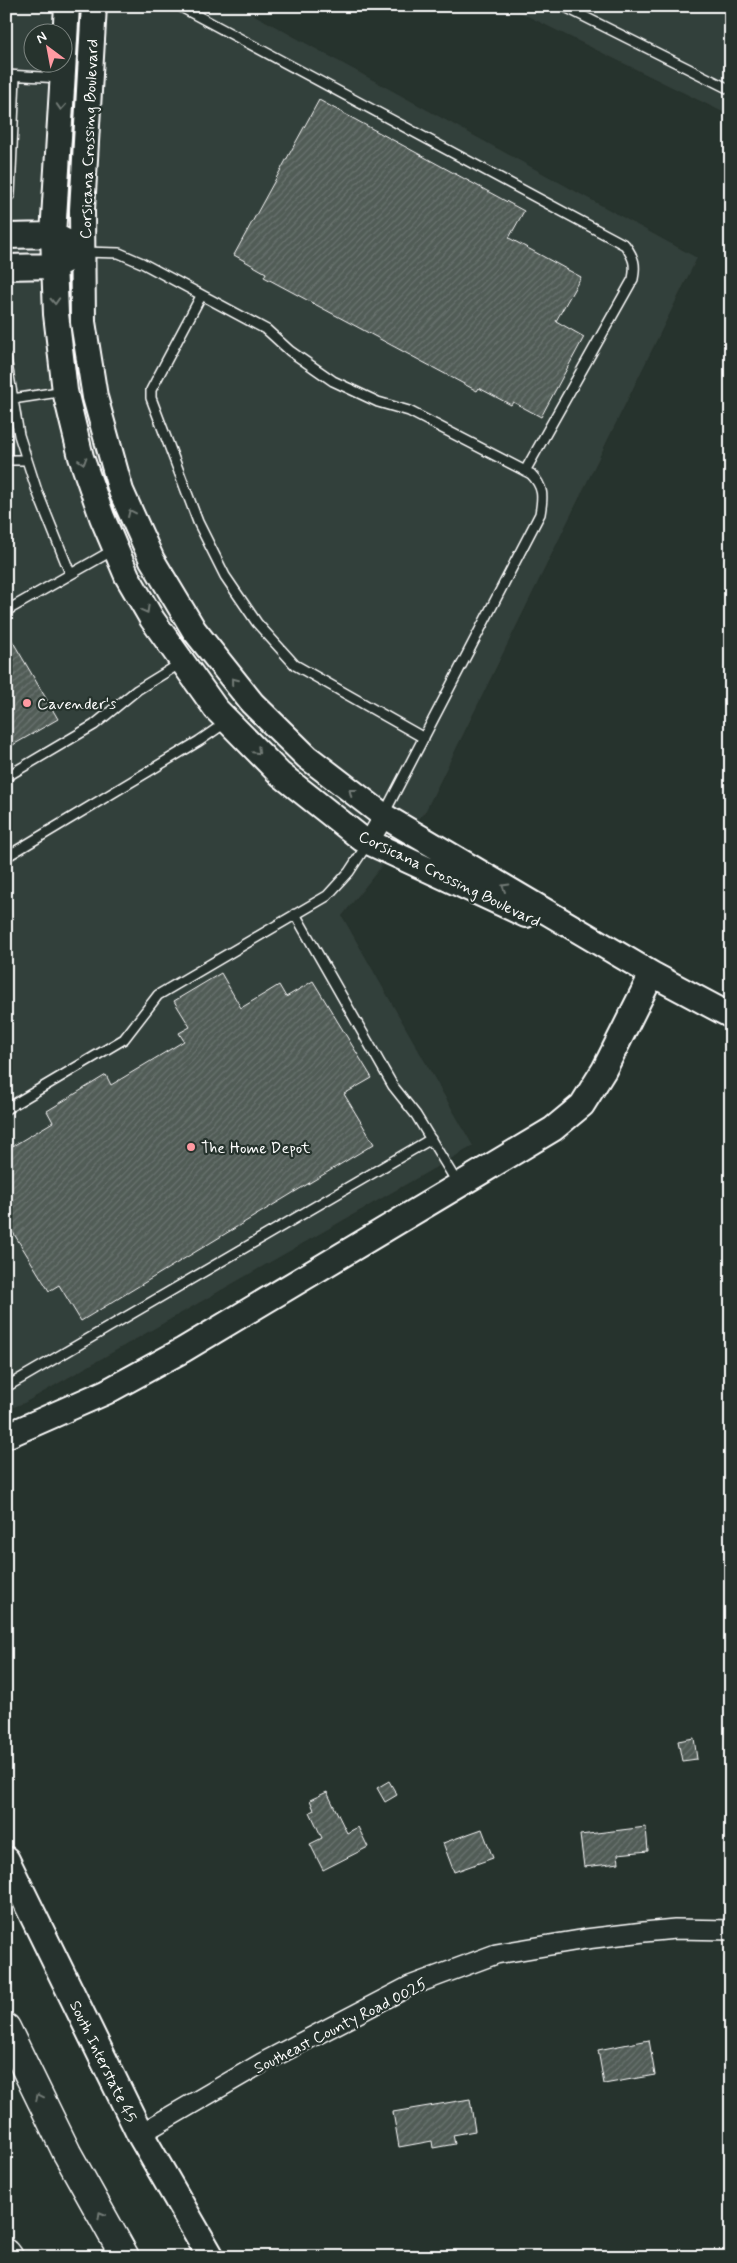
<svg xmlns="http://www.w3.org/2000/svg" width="737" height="2263" font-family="Mynerve,sans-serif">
<defs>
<pattern id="building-hatch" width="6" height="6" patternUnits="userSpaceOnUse" patternTransform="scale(1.25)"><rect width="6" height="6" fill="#515c57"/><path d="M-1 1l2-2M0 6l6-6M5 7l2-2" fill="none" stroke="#6b7470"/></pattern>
</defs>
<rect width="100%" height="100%" fill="#26332d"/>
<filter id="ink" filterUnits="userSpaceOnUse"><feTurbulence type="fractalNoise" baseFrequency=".02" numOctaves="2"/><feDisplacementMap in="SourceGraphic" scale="10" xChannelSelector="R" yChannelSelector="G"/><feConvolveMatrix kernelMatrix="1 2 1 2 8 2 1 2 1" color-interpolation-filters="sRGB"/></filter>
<g filter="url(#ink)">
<path fill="#333f3a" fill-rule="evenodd" d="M6,6H238L697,258L426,810L342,916L473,1146L24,1403L6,1410ZM32,32H62V62H32Z
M507,6H731V116Z"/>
<path fill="url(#building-hatch)" stroke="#fff" d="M319,100L524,211L509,238L581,277L556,321L584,337L541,417L513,402L511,405L479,388L477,391L264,277L266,273L234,255Z
M6,630L58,719L6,749Z
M221,973L241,1008L279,985L286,997L313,981L372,1078L344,1094L374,1144L81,1321L59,1285L49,1291L11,1229L6,1232V1150L53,1122L47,1111L106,1075L111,1085L184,1041L179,1033L190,1027L174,1001Z
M694,1738L697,1759L682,1761L678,1741Z
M389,1781L397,1795L385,1802L377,1788Z
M327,1792L347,1833L358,1827L368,1847L323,1870L310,1844L322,1838L310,1812L314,1810L310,1800Z
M646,1827L648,1851L618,1854L619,1863L584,1867L580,1835Z
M482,1829L493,1858L454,1872L443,1843Z
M649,2040L655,2075L604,2084L598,2050Z
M470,2099L475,2131L453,2135L455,2144L433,2148L432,2141L399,2147L393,2112Z"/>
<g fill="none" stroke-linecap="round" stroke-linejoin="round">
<defs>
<path id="service" d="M179,6L625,245C634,258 636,264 633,279L525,471
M563,6L731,90
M6,75L61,78
M6,195H10L15,76
M84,252L119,253L142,263L267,330L290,351L333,381L378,402L409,411L531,474C544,487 543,497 540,514L384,814
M201,296L151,390V398L198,522L225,576L257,623L295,665L424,738
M6,358L19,435L37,491L70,573
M6,400L65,391
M6,460H27
M6,611L115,549
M6,777L94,725L137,690L181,663
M6,857L199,741L228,721
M295,914L393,1086L416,1115L458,1184
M6,1109L124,1039L158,995L327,896L349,872L368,843
M6,1387L431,1139"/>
<path id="minor" d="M369,842L384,816
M140,2134L262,2063L410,1986L496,1954L586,1939L644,1932L675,1929L731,1930"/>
<path id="tertiary" d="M67,6L53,235L56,314L65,391L81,457L102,517L127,576L152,619L216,709L280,774L362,839L526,915
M94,6L82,210L83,322L95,397L121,491L152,560L194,630L252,703L307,757L384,816L652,974L731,1016
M6,236L53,235L67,242
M6,267L54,266L68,259
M6,1436L106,1392L183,1350L553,1129L582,1105L604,1070L652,974"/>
<path id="secondary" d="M6,1860L140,2134L211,2257"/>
<path id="motorway" d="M6,2028L67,2153L125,2257
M6,2253L9,2257"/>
</defs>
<use href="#service" stroke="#fff" stroke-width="12"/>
<use href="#minor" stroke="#fff" stroke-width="22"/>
<use href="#tertiary" stroke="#fff" stroke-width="28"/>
<use href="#secondary" stroke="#fff" stroke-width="30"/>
<use href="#motorway" stroke="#fff" stroke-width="31"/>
<use href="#service" stroke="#26332d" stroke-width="9"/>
<use href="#minor" stroke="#26332d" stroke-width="19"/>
<use href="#tertiary" stroke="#26332d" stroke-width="24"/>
<use href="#secondary" stroke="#26332d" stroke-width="26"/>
<use href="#motorway" stroke="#26332d" stroke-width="28"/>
</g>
<defs><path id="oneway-chevron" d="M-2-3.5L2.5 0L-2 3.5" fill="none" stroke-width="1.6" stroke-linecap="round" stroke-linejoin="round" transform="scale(1.25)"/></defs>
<g stroke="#727a76">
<use href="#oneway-chevron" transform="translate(61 107) rotate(94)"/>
<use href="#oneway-chevron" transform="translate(55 301) rotate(87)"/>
<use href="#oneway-chevron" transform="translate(83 461) rotate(72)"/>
<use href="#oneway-chevron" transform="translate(131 513) rotate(-115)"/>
<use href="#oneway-chevron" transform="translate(146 610) rotate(61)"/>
<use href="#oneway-chevron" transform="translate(234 681) rotate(-129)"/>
<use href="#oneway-chevron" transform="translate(257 751) rotate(45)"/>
<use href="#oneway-chevron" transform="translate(352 792) rotate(-142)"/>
<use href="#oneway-chevron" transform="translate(505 887) rotate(-150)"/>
<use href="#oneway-chevron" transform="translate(39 2097) rotate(-116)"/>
<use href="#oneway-chevron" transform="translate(101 2215) rotate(-120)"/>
</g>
</g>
<g fill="#ff9aa2" stroke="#26332d" stroke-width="2">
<circle cx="27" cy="703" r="5"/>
<circle cx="191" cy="1147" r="5"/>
</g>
<g text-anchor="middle" stroke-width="4.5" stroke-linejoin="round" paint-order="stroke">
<g font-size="16" fill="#fff" stroke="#26332d">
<text transform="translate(88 139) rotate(-88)" y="6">Corsicana Crossing Boulevard</text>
<text transform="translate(450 878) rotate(26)" y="6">Corsicana Crossing Boulevard</text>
<text transform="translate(340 2025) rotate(-27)" y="6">Southeast County Road 0025</text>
<text transform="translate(104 2061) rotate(64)" y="6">South Interstate 45</text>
</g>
<g font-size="16" fill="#fff" stroke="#26332d" text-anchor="start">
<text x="37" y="709">Cavender's</text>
<text x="201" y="1153">The Home Depot</text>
</g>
</g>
<rect width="737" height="2263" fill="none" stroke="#26332d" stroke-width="25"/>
<rect x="12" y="12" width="712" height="2238" fill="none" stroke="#fff" stroke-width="2" filter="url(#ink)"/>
<g transform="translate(48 48) rotate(328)"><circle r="24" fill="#26332d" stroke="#7d8581"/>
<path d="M0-4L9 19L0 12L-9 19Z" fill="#ff9aa2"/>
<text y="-8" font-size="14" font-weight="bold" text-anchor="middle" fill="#ffffff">N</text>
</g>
</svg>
